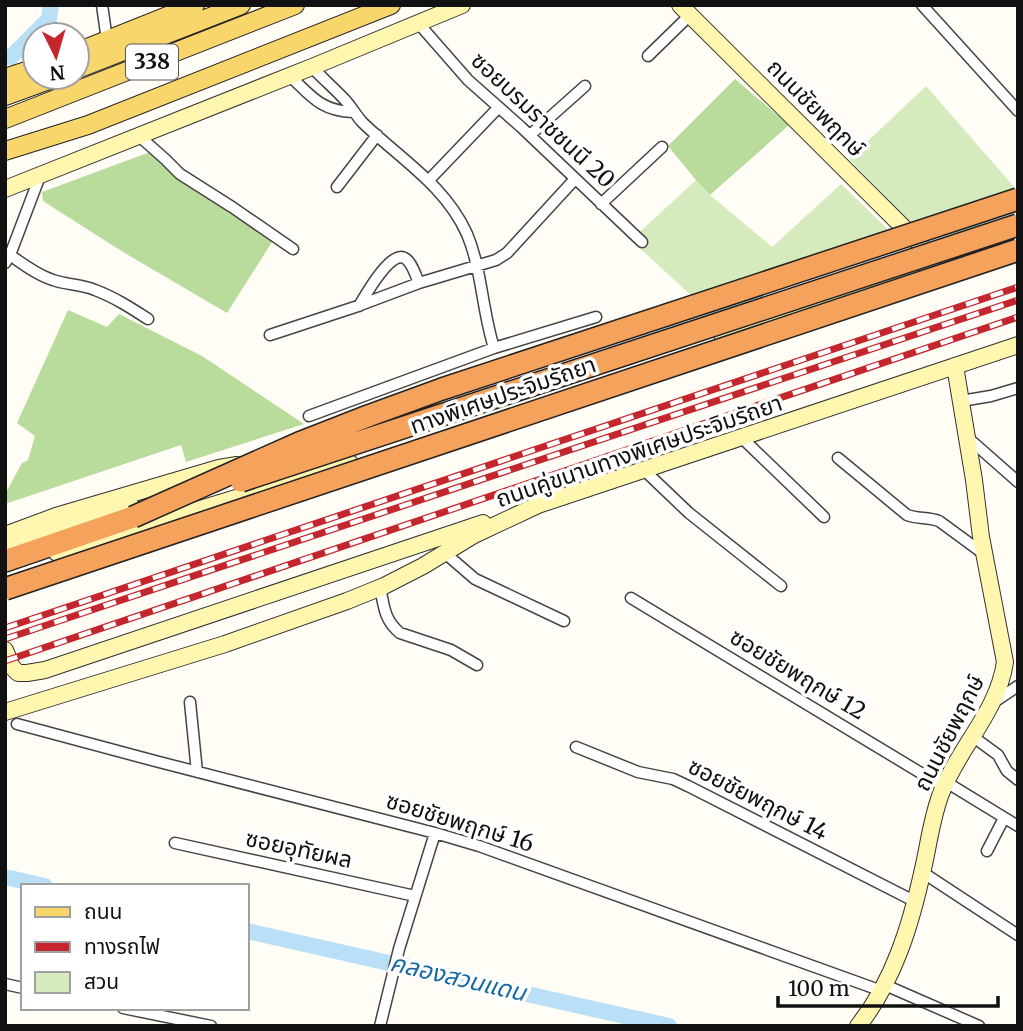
<svg xmlns="http://www.w3.org/2000/svg" width="1023" height="1031" font-family="Merriweather,'Noto Sans Thai',serif">
<rect width="100%" height="100%" fill="#fffdf5"/>
<path fill="#d5ebbd" d="M926,86L1016,189L1018,194V210L955,235L943,234L910,222L849,159Z
M696,180L710,195L772,247L841,184L905,246L711,314L631,240Z"/>
<path fill="#b9dc9c" d="M735,79L789,125L710,195L696,180L668,146Z
M150,152L272,242L227,313L123,252L43,201L42,192Z
M68,310L107,327L119,314L202,356L304,424L186,462L181,445L5,504V494L22,463L28,460L35,436L17,423Z"/>
<g fill="none" stroke-linecap="round" stroke-linejoin="round">
<path stroke="#b9e0f7" stroke-width="16" d="M5,57H11L49,19L51,5
M5,877L45,886
M247,931L669,1026"/>
<defs>
<path id="street" d="M102,5L106,33
M922,5L1018,111
M419,24L468,80L521,127L642,242
M648,56L690,15
M290,76C311,96 321,111 353,112
M530,135L585,86
M139,136L165,159L180,174L232,207L293,249
M429,180L498,108
M337,187L377,135
M601,204L662,147
M10,255C23,264 37,275 53,280C67,285 81,284 95,290C114,297 131,308 148,319
M5,263L10,255L40,176
M359,306C365,296 392,247 406,259C412,263 416,276 419,283
M270,335L355,307L419,283L496,260L507,253L575,179
M494,348L596,317
M961,401L991,396L1018,388
M309,416L494,348C482,310 482,270 467,234C445,185 399,158 362,122C356,115 352,108 346,101C335,89 323,79 312,67
M967,437L1018,482
M742,438L824,517
M838,458L907,515C917,519 928,517 939,521L984,554
M645,471L689,513L781,586
M446,554L475,579L564,621
M380,587C384,606 384,620 400,633L451,650L477,665
M631,598L944,787
M190,702L197,772
M994,702L1018,686
M17,724L159,762L435,833L479,846L882,991
M972,736L998,755L1007,771L1018,780
M576,747L638,772L673,779L688,786L916,902
M946,782L1018,826
M175,843L415,896
M987,851L1004,818
M922,872L1018,935
M5,984L23,988
M885,985L979,1026
M123,1008L211,1026
M380,1026L399,949L435,833"/>
<path id="secondary" d="M680,5L920,244
M5,189L312,67L462,5
M723,338L911,273
M5,535L56,516L219,468L237,465
M5,547L132,507
M57,553L350,463
M5,650L12,667L18,673H27L45,670L483,523
M5,712L225,644L347,601L384,586L423,566L474,535L538,505L1018,345
M858,1026C894,981 911,924 923,869C929,843 932,815 942,791C960,746 998,711 1005,662L981,537L974,480L955,366"/>
<path id="primary" d="M77,52L195,5
M77,69L241,5
M5,78L35,68
M5,96L57,77
M5,119L295,5
M5,151L88,125L391,5"/>
<path id="highway" d="M5,561L133,517"/>
</defs>
<use href="#street" stroke="#444" stroke-width="13"/>
<use href="#secondary" stroke="#333" stroke-width="18"/>
<use href="#primary" stroke="#222" stroke-width="20"/>
<use href="#highway" stroke="#222" stroke-width="24"/>
<use href="#street" stroke="#fff" stroke-width="10"/>
<use href="#secondary" stroke="#fff6b0" stroke-width="16"/>
<use href="#primary" stroke="#f9d66b" stroke-width="18"/>
<use href="#highway" stroke="#f5a25d" stroke-width="21"/>
<defs>
<path id="rail" d="M5,628L1018,287
M5,639L1018,300
M5,661L1018,317"/>
</defs>
<use href="#rail" stroke="#c4262e" stroke-width="7"/>
<use href="#rail" stroke="#fff" stroke-width="4.5" stroke-dasharray="13" stroke-linecap="butt"/>
<defs>
<path id="highway-bridge" d="M241,481L1018,225
M133,517L299,443L368,416L442,389L1018,199
M5,589L1018,250"/>
</defs>
<use href="#highway-bridge" stroke="#222" stroke-width="24" stroke-linecap="butt"/>
<use href="#highway-bridge" stroke="#f5a25d" stroke-width="21"/>
</g>
<g text-anchor="middle" stroke-width="7" stroke-linejoin="round" paint-order="stroke">
<rect fill="#fff" stroke="#585858" stroke-width="2" x="126" y="44.5" width="52" height="35" rx="5"/>
<g font-size="21" font-weight="bold" fill="#111">
<text x="152" y="69">338</text>
</g>
<g font-size="23" fill="#111" stroke="#fff">
<text transform="translate(816 108) rotate(45)" y="8">ถนนชัยพฤกษ์</text>
<text transform="translate(543 120) rotate(43)" y="8">ซอยบรมราชชนนี 20</text>
<text transform="translate(503 395) rotate(-19)" y="8">ทางพิเศษประจิมรัถยา</text>
<text transform="translate(639 451) rotate(-19)" y="8">ถนนคู่ขนานทางพิเศษประจิมรัถยา</text>
<text transform="translate(798 674) rotate(31)" y="8">ซอยชัยพฤกษ์ 12</text>
<text transform="translate(949 733) rotate(-63)" y="8">ถนนชัยพฤกษ์</text>
<text transform="translate(758 799) rotate(27)" y="8">ซอยชัยพฤกษ์ 14</text>
<text transform="translate(460 822) rotate(17)" y="8">ซอยชัยพฤกษ์ 16</text>
<text transform="translate(299 849) rotate(12)" y="8">ซอยอุทัยผล</text>
</g>
<g font-size="24" font-style="italic" fill="#1768a6" stroke="#fff">
<text transform="translate(458 978) rotate(13)" y="8">คลองสวนแดน</text>
</g>
</g>
<rect width="1023" height="1031" fill="none" stroke="#111111" stroke-width="14"/>
<rect x="21" y="884" width="228" height="126" fill="#ffffff" stroke="#a0a0a0" stroke-width="2"/>
<rect x="35" y="907" width="35" height="10" fill="#f9d66b" stroke="#a0a0a0" stroke-width="2"/>
<text x="84" y="919" font-size="21" fill="#111111">ถนน</text>
<rect x="35" y="942" width="35" height="10" fill="#c4262e" stroke="#a0a0a0" stroke-width="2"/>
<text x="84" y="954" font-size="21" fill="#111111">ทางรถไฟ</text>
<rect x="35" y="972" width="35" height="21" fill="#d5ebbd" stroke="#a0a0a0" stroke-width="2"/>
<text x="84" y="989" font-size="21" fill="#111111">สวน</text>
<g transform="translate(56 56) rotate(175)"><circle r="33" fill="#ffffff" stroke="#a0a0a0" stroke-width="2"/>
<path d="M0-5L12 26L0 18L-12 26Z" fill="#c4262e"/>
<text y="-10" font-size="19" font-weight="bold" text-anchor="middle" fill="#111111">N</text>
</g>
<path d="M778 996v10h220v-10" fill="none" stroke="#111111" stroke-width="3.5"/>
<text x="788" y="996" font-size="21" fill="#111111" stroke="#ffffff" stroke-width="5" paint-order="stroke">100 m</text>
</svg>
